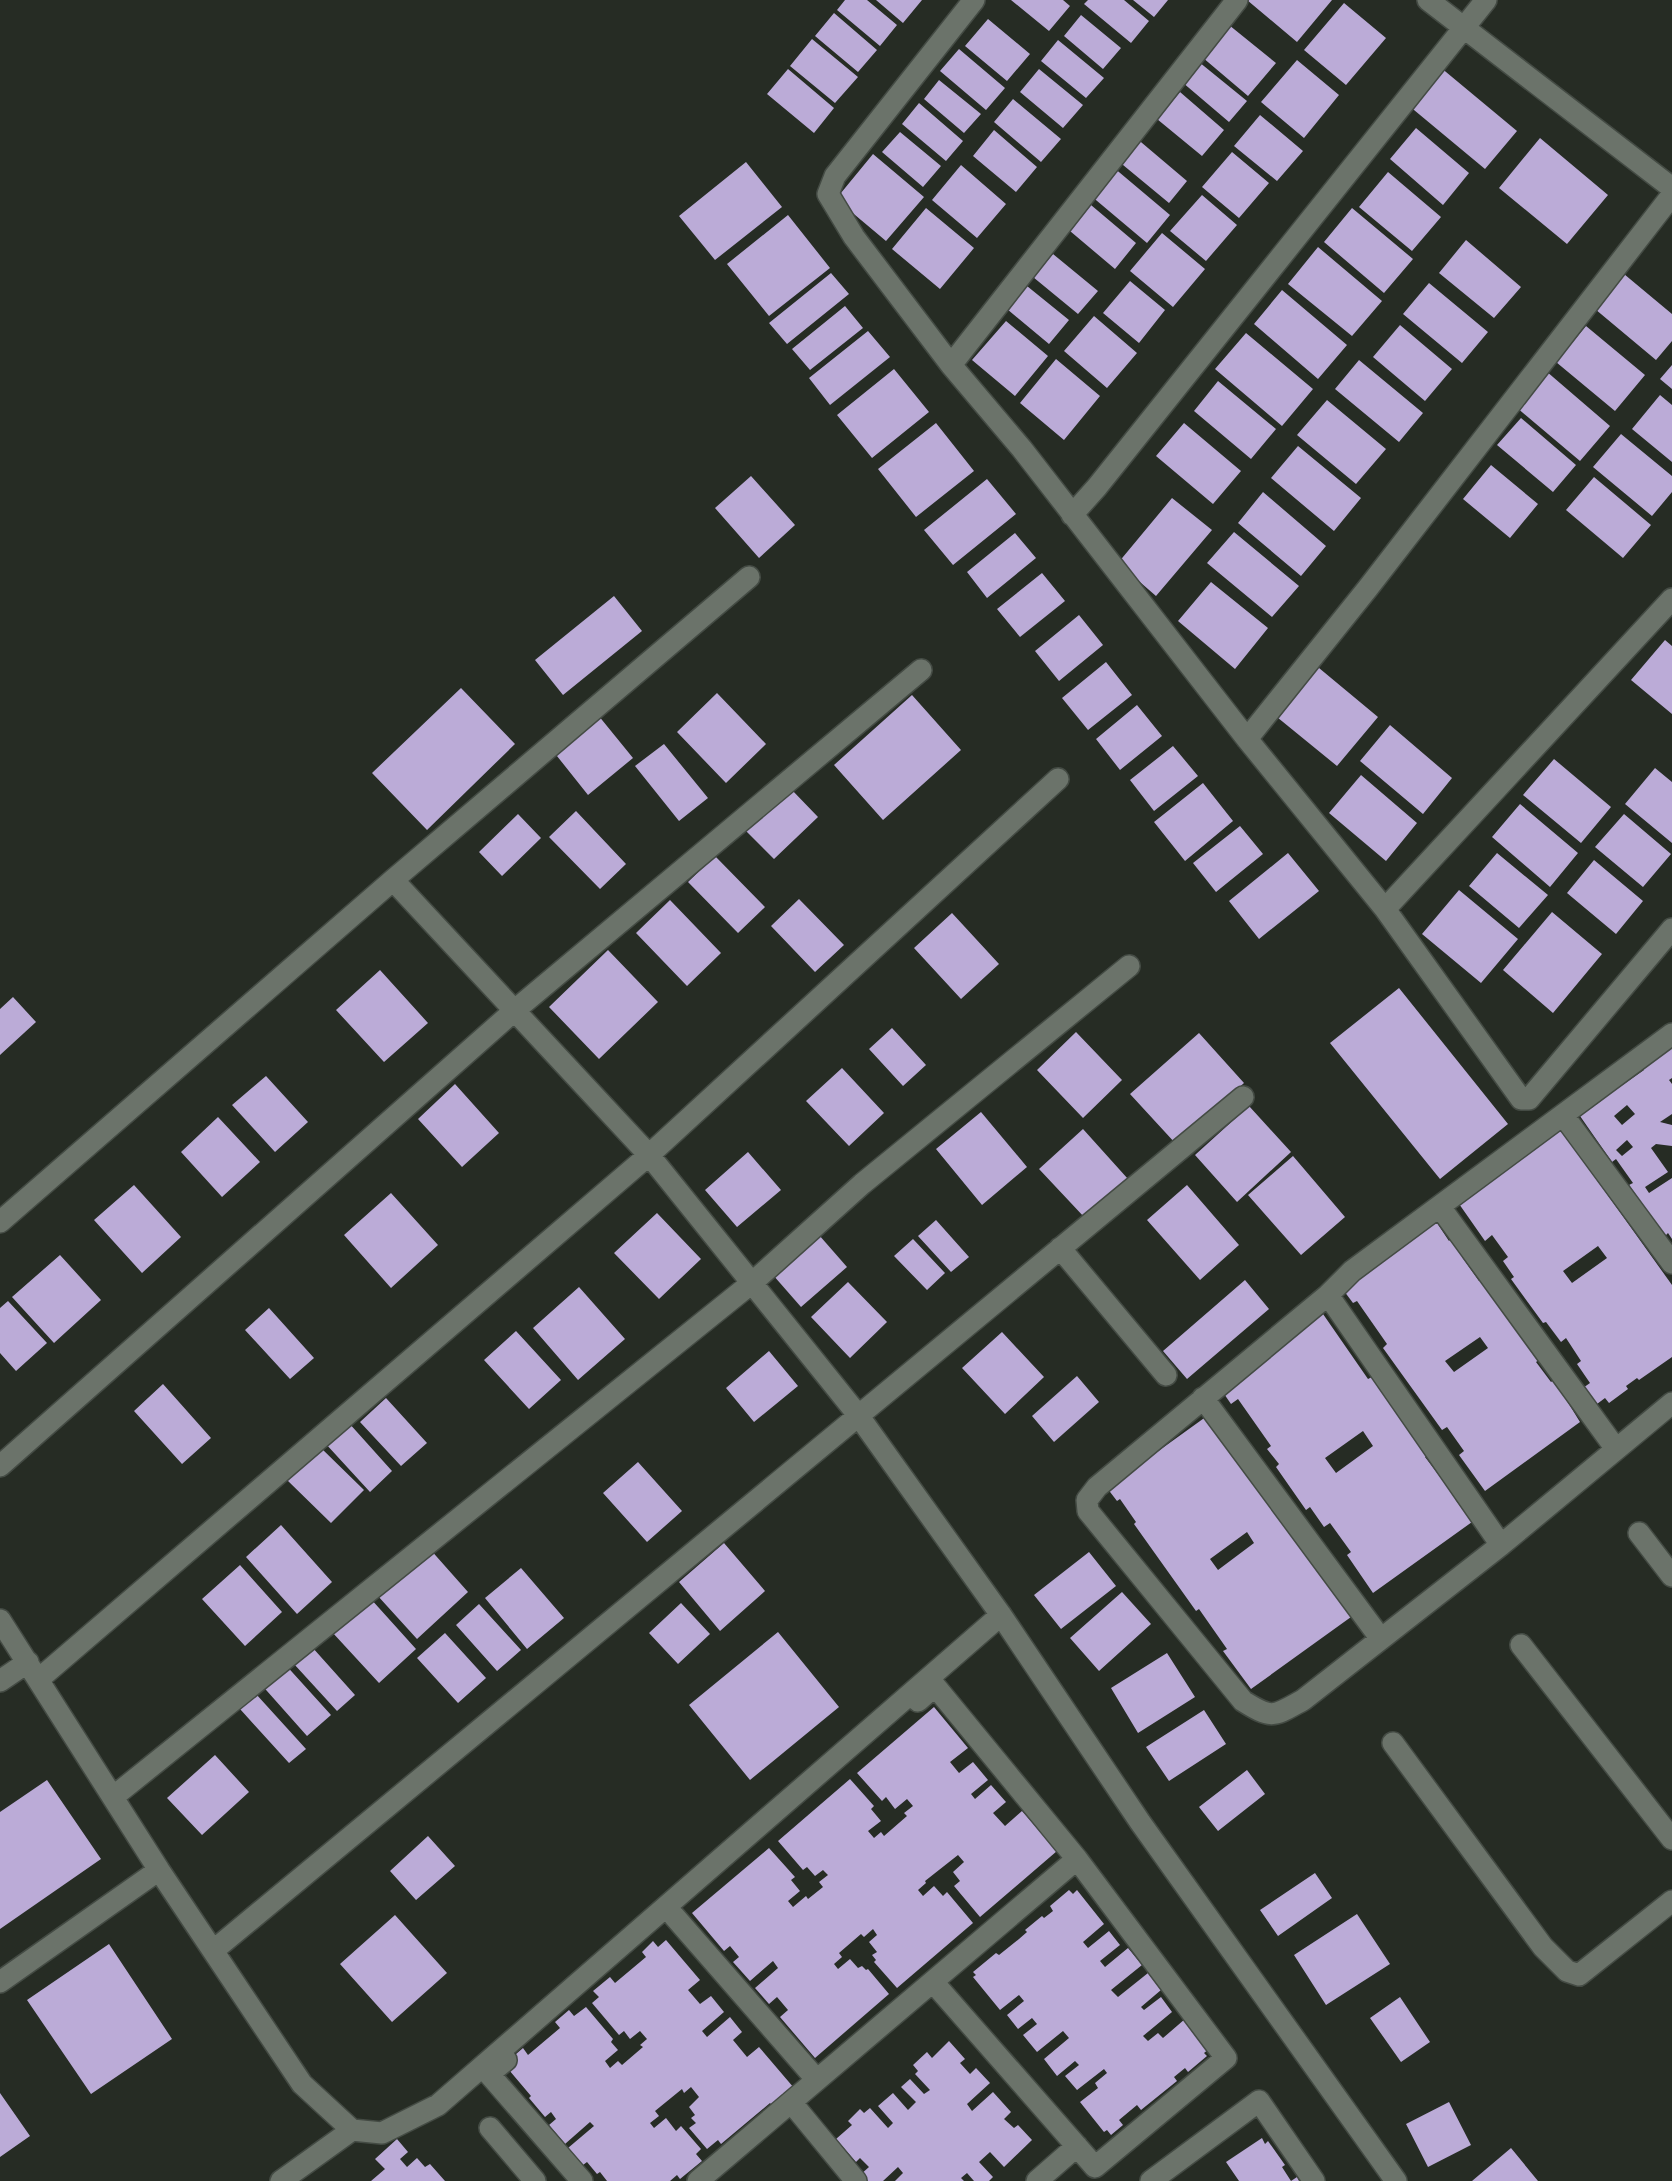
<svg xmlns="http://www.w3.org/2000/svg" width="1672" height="2181" font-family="Lora,serif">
<rect width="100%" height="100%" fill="#262c24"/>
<path fill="#bbabd7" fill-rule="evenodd" d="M845,0H867L897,25L880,46L837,10Z
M876,0H922L903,23Z
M1011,0H1063L1070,6L1049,31Z
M1088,0H1124L1149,21L1131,43L1084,4Z
M1133,0H1168L1154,17Z
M1247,0H1332L1297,42Z
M1344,3L1386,38L1346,85L1304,50Z
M834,13L877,50L858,72L815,36Z
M1081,15L1121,48L1103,69L1064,36Z
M988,19L1030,54L1007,81L965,46Z
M1229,25L1276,63L1248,96L1202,57Z
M812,39L858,77L835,103L790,66Z
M1058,40L1104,78L1086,98L1041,61Z
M959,49L1005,88L986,110L940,71Z
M1297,60L1339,95L1304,138L1261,102Z
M1199,62L1247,101L1229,122L1182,82Z
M1440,67L1517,131L1485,169L1408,105Z
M788,69L834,108L814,133L767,94Z
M1039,69L1083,105L1063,128L1020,92Z
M939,80L981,114L964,133L924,99Z
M1180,92L1224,130L1202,156L1157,119Z
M1013,99L1061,139L1041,162L994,122Z
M919,103L963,141L946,161L902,124Z
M1260,115L1303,151L1277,181L1234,146Z
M1416,128L1469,173L1443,205L1390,159Z
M994,130L1037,167L1016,192L973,156Z
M900,132L941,166L923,187L882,152Z
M1135,137L1187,181L1169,203L1117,160Z
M1540,138L1608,195L1567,244L1499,188Z
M1232,152L1269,183L1239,218L1202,187Z
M873,154L924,197L886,241L836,199Z
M746,162L782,207L715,260L679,216Z
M961,165L1006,204L977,238L932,200Z
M1113,167L1170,215L1147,243L1090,195Z
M1388,172L1441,217L1412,251L1359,207Z
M1202,195L1237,225L1206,261L1170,231Z
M1091,205L1136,243L1115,269L1070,231Z
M926,208L974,248L940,289L892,249Z
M1352,208L1413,259L1384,293L1324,242Z
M788,215L830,268L769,316L727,264Z
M1162,233L1205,269L1173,307L1130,271Z
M1466,240L1521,287L1494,318L1439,273Z
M1318,247L1382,301L1352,336L1288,284Z
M1053,254L1098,291L1078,314L1033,277Z
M831,273L849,294L787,344L769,323Z
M1624,274L1672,314V341L1656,360L1595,309Z
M1130,281L1165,310L1139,343L1103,313Z
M1429,283L1488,332L1462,363L1403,314Z
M1027,286L1069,320L1049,344L1007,309Z
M1282,290L1347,345L1318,379L1254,324Z
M845,306L863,328L810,370L792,349Z
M1094,316L1137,353L1107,388L1064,351Z
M1006,321L1048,356L1015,396L972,360Z
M1400,325L1452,369L1425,401L1373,357Z
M1586,326L1645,375L1615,411L1556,362Z
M868,331L890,357L830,405L809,378Z
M1246,333L1313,389L1282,426L1215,369Z
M1056,359L1100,396L1064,440L1020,403Z
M1359,360L1423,413L1399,442L1335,389Z
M1672,365V389L1660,379Z
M894,369L929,412L872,458L837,415Z
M1546,371L1610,426L1580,461L1516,407Z
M1218,381L1276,429L1251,459L1194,411Z
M1660,395L1672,405V462L1632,429Z
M1327,400L1386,449L1356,484L1297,435Z
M1521,418L1576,465L1553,492L1497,445Z
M936,423L974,471L916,517L878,469Z
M1184,423L1241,471L1213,504L1156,456Z
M1621,434L1672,476V492L1652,516L1593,467Z
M1298,446L1361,498L1334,531L1271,478Z
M1491,465L1538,504L1510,538L1463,499Z
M751,476L795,525L759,558L715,508Z
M1594,477L1651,525L1623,558L1566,510Z
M987,479L1016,514L953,565L924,530Z
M1263,492L1326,546L1301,576L1238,523Z
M1172,498L1212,530L1156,596L1118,563Z
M1234,532L1299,586L1272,617L1207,563Z
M1015,533L1036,558L987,598L967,572Z
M1042,573L1065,601L1020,637L997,609Z
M1211,582L1268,628L1235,669L1178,621Z
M614,596L642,631L563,695L535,660Z
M1079,615L1103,645L1059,681L1035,651Z
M1665,640L1672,646V714L1631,680Z
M1106,662L1132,695L1088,730L1062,698Z
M1313,663L1378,717L1337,766L1272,713Z
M461,688L515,744L427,830L372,773Z
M717,693L766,744L726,783L677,732Z
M912,695L961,750L883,820L834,765Z
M1137,705L1162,736L1120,770L1096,739Z
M598,715L633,758L588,795L553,751Z
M1390,725L1452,778L1423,814L1360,761Z
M664,744L708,798L679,821L635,766Z
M1173,746L1198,776L1154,811L1130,780Z
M1554,759L1611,807L1581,843L1523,795Z
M1655,768L1672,782V843L1625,804Z
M1361,775L1417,823L1386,861L1329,813Z
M1203,783L1233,821L1185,861L1154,822Z
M791,789L818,817L774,859L746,831Z
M1520,804L1578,853L1550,887L1492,837Z
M576,811L626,864L600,889L549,837Z
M518,814L541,838L502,876L479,852Z
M1624,814L1671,854L1643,887L1595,847Z
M1240,826L1263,854L1216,892L1193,863Z
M1288,853L1319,891L1259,939L1229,901Z
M1497,853L1548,895L1519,928L1469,886Z
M715,856L765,907L738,933L688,882Z
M1594,860L1643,901L1616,934L1567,893Z
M1459,890L1518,939L1481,983L1422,934Z
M799,899L844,945L815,972L771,926Z
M670,900L721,953L687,986L636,933Z
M1552,912L1602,954L1553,1013L1503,970Z
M952,913L999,964L961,999L914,948Z
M608,950L658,1002L599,1059L549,1007Z
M380,970L428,1023L384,1062L336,1010Z
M1399,988L1508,1124L1440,1179L1330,1043Z
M13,997L36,1022L0,1055V1009Z
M892,1028L926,1065L903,1086L869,1049Z
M1076,1032L1122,1080L1083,1118L1037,1070Z
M1199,1033L1244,1083L1176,1144L1130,1094Z
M1672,1043V1078L1669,1080L1672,1084V1114L1660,1122L1672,1125V1146L1656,1144L1651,1148L1668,1172L1645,1187L1649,1193L1672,1178V1239L1668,1233L1665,1236L1629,1185L1633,1183L1616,1159L1612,1162L1580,1116L1602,1100L1599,1095L1617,1082L1621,1086L1644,1070L1640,1065ZM1627,1105L1635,1114L1622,1125L1614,1116ZM1627,1140L1633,1147L1622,1156L1616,1150Z
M842,1068L884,1113L849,1146L806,1101Z
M266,1076L308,1122L275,1152L232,1105Z
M455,1084L499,1133L462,1167L418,1119Z
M1249,1106L1291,1152L1237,1202L1195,1155Z
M981,1112L1027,1167L982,1205L936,1149Z
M218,1117L260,1162L222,1197L181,1152Z
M1559,1127L1672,1285V1357L1639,1380L1637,1378L1626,1386L1628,1389L1609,1403L1605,1398L1593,1407L1580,1390L1590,1383L1577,1364L1581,1361L1566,1338L1561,1342L1546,1322L1543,1323L1511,1279L1514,1277L1503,1261L1508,1257L1492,1235L1485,1241L1457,1201ZM1598,1246L1607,1258L1572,1283L1563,1271Z
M1083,1129L1128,1179L1085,1218L1039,1169Z
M748,1152L781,1190L737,1227L705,1190Z
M1293,1156L1345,1217L1301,1255L1248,1195Z
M134,1185L181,1237L142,1273L94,1220Z
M1187,1185L1239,1245L1200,1280L1147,1220Z
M391,1193L438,1245L391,1288L344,1235Z
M657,1213L701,1259L659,1299L614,1253Z
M936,1220L969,1257L951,1272L918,1236Z
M1435,1220L1449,1241L1451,1239L1464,1256L1462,1257L1479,1281L1484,1278L1542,1358L1536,1362L1551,1382L1554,1380L1580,1422L1485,1491L1459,1455L1464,1451L1447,1427L1442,1430L1383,1348L1387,1344L1357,1301L1353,1303L1341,1287ZM1480,1337L1488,1348L1454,1372L1445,1361Z
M819,1235L847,1267L801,1307L773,1275Z
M913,1239L945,1273L927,1290L894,1256Z
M60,1255L101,1300L54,1343L12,1297Z
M1245,1280L1269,1309L1187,1379L1163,1351Z
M848,1282L887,1322L850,1358L811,1317Z
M579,1287L625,1339L578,1380L533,1328Z
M8,1301L47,1343L16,1371L0,1353V1308Z
M269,1308L314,1358L290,1379L245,1330Z
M1323,1314L1368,1379L1374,1376L1429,1454L1425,1457L1457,1499H1455L1472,1522L1373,1593L1347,1555L1351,1552L1330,1523L1324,1527L1310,1507L1306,1510L1276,1467L1279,1464L1267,1449L1271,1446L1238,1399L1231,1404L1220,1388ZM1363,1431L1373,1446L1336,1473L1325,1458Z
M516,1331L561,1380L529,1409L484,1360Z
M1002,1332L1044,1377L1005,1414L962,1368Z
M769,1351L798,1386L754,1422L726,1388Z
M1077,1376L1099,1402L1054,1442L1032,1416Z
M163,1384L211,1438L182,1464L134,1411Z
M386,1398L427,1443L401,1466L360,1422Z
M1207,1416L1313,1556L1309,1559L1324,1581L1326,1580L1351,1617L1251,1689L1223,1651L1227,1649L1199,1609L1196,1611L1134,1524L1136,1522L1120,1499L1117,1501L1107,1488ZM1247,1532L1254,1543L1218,1570L1210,1559Z
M348,1422L392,1471L370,1492L325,1443Z
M320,1447L364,1490L331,1523L287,1480Z
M638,1462L682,1511L647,1542L603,1493Z
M281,1525L332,1582L297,1614L246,1557Z
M724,1543L765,1591L720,1631L679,1582Z
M429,1548L468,1592L417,1639L377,1595Z
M1089,1552L1116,1586L1061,1629L1034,1595Z
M240,1565L282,1612L245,1646L202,1599Z
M521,1568L564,1618L527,1649L485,1598Z
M1122,1592L1151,1624L1099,1671L1070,1638Z
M370,1598L416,1649L379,1683L332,1632Z
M681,1603L710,1634L678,1664L649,1633Z
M479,1604L521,1650L497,1671L456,1625Z
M778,1632L839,1707L750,1780L689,1705Z
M445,1633L486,1678L458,1703L417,1658Z
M312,1647L355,1695L337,1711L294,1664Z
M1167,1653L1195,1697L1138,1733L1111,1688Z
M283,1662L331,1715L307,1736L259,1682Z
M256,1694L306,1749L289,1763L240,1709Z
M934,1707L968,1748L950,1762L959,1773L973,1762L988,1780L971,1794L975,1799L991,1785L1006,1802L993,1813L1005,1826L1022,1811L1057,1851L980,1917L954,1886L960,1881L953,1872L964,1862L958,1855L925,1881L926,1883L918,1890L923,1896L934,1886L943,1896L947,1892L973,1923L897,1988L874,1962L876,1960L872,1955L877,1952L869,1942L877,1935L873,1929L864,1937L861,1934L839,1953L842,1957L834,1964L838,1969L850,1959L858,1968L862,1966L866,1970L868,1969L889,1994L815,2058L780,2017L788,2010L777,1997L769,2004L755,1988L778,1968L773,1961L750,1981L733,1962L739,1957L730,1946L724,1951L692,1913L769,1848L795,1877L791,1880L800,1891L788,1901L793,1907L806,1896L808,1899L823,1887L819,1882L828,1875L823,1870L815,1876L807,1867L803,1870L778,1841L850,1779L874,1806L871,1809L881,1821L868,1831L874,1838L881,1832L884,1836L907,1816L904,1813L913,1806L907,1799L895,1809L886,1797L882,1801L857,1773Z
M1204,1710L1226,1744L1169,1781L1146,1747Z
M215,1755L249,1792L202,1835L167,1798Z
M1247,1770L1265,1794L1218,1831L1199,1807Z
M47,1780L101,1859L0,1929V1812Z
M428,1836L455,1866L416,1900L390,1871Z
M1315,1873L1332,1898L1278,1936L1260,1910Z
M1069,1890L1073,1894L1077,1890L1104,1924L1083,1942L1088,1948L1109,1931L1120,1945L1100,1961L1105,1967L1128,1948L1142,1965L1111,1990L1118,1997L1148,1973L1161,1990L1141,2007L1144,2010L1161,1997L1172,2012L1143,2036L1148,2041L1158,2033L1163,2038L1185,2019L1209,2049L1204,2053L1207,2056L1188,2072L1185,2068L1174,2077L1177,2081L1141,2110L1137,2105L1119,2120L1123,2125L1111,2135L1107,2130L1104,2132L1080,2102L1098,2088L1095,2083L1107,2073L1104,2069L1077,2090L1065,2076L1079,2065L1075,2061L1057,2076L1044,2059L1069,2038L1063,2031L1037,2052L1023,2035L1037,2024L1032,2018L1018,2029L1007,2015L1024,2001L1019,1995L1000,2010L973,1977L976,1975L973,1972L996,1953L999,1955L1019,1939L1027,1932L1025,1930L1042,1916L1044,1918L1053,1911L1050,1906Z
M1357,1914L1390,1964L1326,2005L1294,1955Z
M395,1915L447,1973L392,2022L340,1964Z
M666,1940L700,1980L688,1990L700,2004L711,1996L724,2012L702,2031L707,2037L730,2017L742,2032L733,2040L747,2057L759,2047L794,2088L773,2106L770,2103L721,2144L718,2140L707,2149L689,2128L696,2123L691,2118L695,2115L689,2107L699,2097L691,2087L684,2093L682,2089L655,2111L659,2116L650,2123L654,2128L666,2118L676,2131L681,2126L701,2149L696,2154L702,2161L680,2179L677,2175L670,2181H607L600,2172L597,2174L587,2162L583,2165L568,2148L594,2126L590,2122L565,2144L549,2125L556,2119L551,2112L545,2117L529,2098L531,2096L509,2070L508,2061L523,2048L528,2055L560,2028L555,2022L569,2010L574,2016L586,2007L613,2039L611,2042L618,2050L605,2061L610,2068L618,2061L622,2065L643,2047L640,2045L647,2039L640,2031L630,2039L624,2031L619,2035L592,2003L599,1997L593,1991L610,1977L615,1983L646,1957L642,1952L653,1941L658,1947Z
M109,1944L172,2039L91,2094L27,2000Z
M1400,1997L1430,2042L1401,2062L1370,2018Z
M949,2041L965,2059L960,2063L970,2074L976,2068L990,2083L967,2104L972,2111L993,2092L1011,2112L1004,2119L1014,2128L1018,2125L1032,2140L1004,2167L990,2152L979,2162L993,2177L989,2181H974L967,2173L961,2178L964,2181H895L903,2173L898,2167L883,2181H865L860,2175L869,2167L860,2158L856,2162L836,2139L852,2125L848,2121L860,2109L864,2113L870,2108L888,2128L893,2123L878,2106L893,2093L908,2110L916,2102L901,2087L910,2079L924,2094L930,2090L915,2074L918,2071L913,2065L927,2052L932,2058Z
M0,2093L30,2136L0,2157Z
M1449,2102L1471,2145L1428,2167L1406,2124Z
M1262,2138L1265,2144L1268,2141L1285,2165L1282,2167L1291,2181L1297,2177L1299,2181H1239L1226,2162Z
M397,2139L408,2152L400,2159L407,2167L417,2158L425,2167L430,2164L445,2181H371L385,2169L375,2159Z
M1511,2148L1538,2181H1472Z"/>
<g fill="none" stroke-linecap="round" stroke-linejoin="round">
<defs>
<path id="minor" d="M1237,0L951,365L1022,449L1247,739L1385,909L1672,599
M1428,0L1672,188
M951,365L854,237L828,194L835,176L974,0
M1072,515L1097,487L1486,0
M1247,739L1368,588L1672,195
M393,880L649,1155L858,1415L1001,1615
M1385,909L1521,1099H1529L1672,929
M1672,1034L1352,1271L1328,1295L1097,1487L1087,1500L1088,1511L1243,1701C1273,1720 1274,1716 1303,1700L1501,1545L1672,1403
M1563,1115L1672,1263
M1440,1207L1616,1449
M0,1222L393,880L749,577
M1060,1248L1166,1375
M1328,1295L1501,1545
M1203,1398L1381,1639
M0,1466L514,1011L921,670
M1639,1533L1672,1576
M0,1620L159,1870L302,2084L352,2130L382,2133L438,2105L1001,1615L1140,1822L1396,2181
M1521,1645L1672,1839
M39,1679L649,1155L1058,779
M0,1681L28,1662
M1393,1743L1543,1947L1567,1971L1579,1975L1672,1901
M113,1797L753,1282L862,1184L1129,966
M674,1916L817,2080
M214,1950L1243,1097
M0,1982L159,1870
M933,1982L1095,2167L1226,2058L1077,1859
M506,2060L489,2074L582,2181
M791,2102L856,2181
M490,2128L535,2181
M281,2181L352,2130
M698,2181L1077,1859L935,1686L918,1701
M1037,2181L1077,2146
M1151,2181L1259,2101L1314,2181"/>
</defs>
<use href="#minor" stroke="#444b44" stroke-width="24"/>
<use href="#minor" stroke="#6b736a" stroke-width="21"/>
</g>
</svg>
